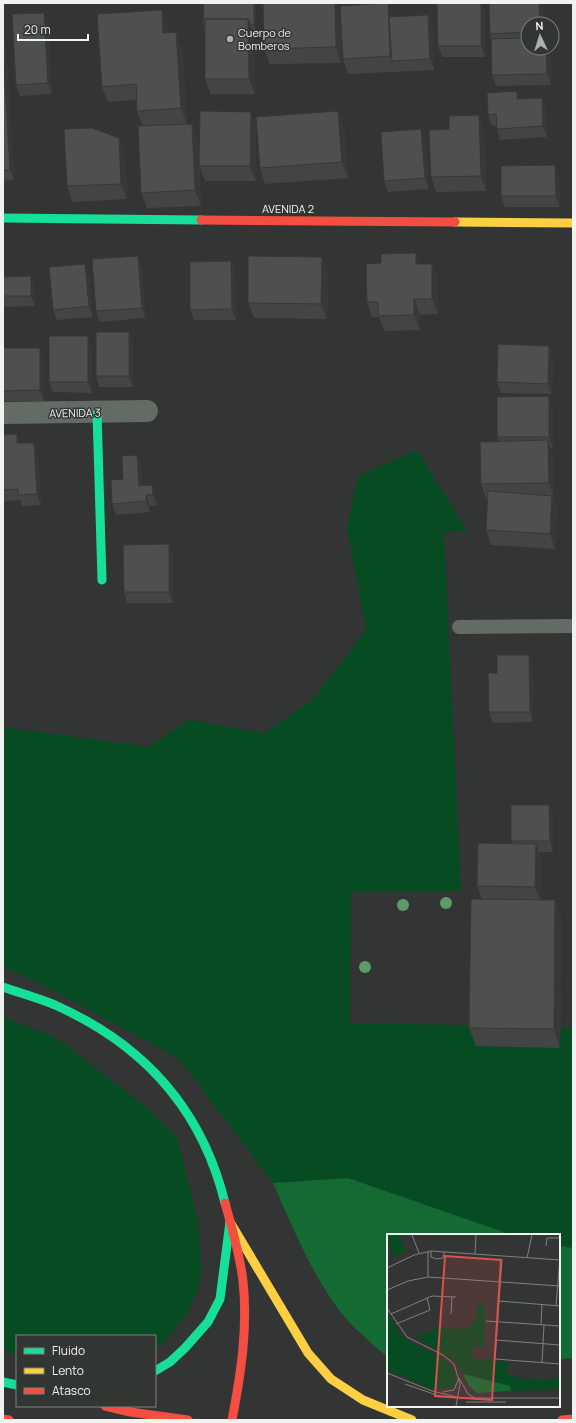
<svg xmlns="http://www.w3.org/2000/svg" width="576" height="1423" font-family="Manrope,sans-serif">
<rect width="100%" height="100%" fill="#333534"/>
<path fill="#074b22" d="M417,450L467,531L444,532L461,891H351L350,1023L573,1027V1248L559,1246V1235H512L348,1178L273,1183L179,1059L71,1000L3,966V727L148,747L190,720L265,733L314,698L366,630L347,529L358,476Z
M3,1017L55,1037L146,1107L177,1137L197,1217L202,1270L197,1293L185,1316L163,1344L155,1347V1336H17V1354L3,1351Z"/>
<path fill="#136a33" d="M348,1178L512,1235H388V1357L385,1355C367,1339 347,1323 334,1303C308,1266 291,1223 273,1183Z
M559,1246L573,1248V1358L559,1359Z"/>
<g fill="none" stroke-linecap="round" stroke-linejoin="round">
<path stroke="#636c64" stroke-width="14" d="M459,627L573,626"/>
<path stroke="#636c64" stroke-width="22" d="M3,413L147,411"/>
<path stroke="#16e098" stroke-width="9" d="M3,218L201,220
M97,413L102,580
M3,987C20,993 38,998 55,1005C143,1044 202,1109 225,1203
M155,1371L170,1362L185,1348L208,1322L220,1299L230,1222
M3,1382L17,1385"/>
<path stroke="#ffcf43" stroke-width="9" d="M455,222L573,223
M230,1222L308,1353L331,1379L363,1400L412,1420"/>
<path stroke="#f24e42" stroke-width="9" d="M201,220L455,222
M225,1203C232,1228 240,1255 243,1281C248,1327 241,1374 232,1420
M105,1406L130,1412L188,1420
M3,1419L9,1420
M562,1420L573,1419"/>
</g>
<g fill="#5c9b6a">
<circle cx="446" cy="903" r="6"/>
<circle cx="403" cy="905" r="6"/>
<circle cx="365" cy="967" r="6"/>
</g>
<path fill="#434544" d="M204,3H256V31H253L254,34L255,94H211L205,79V29L203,25Z
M508,3H540L543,12L544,24H528V48H550L551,85L496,86L492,75L491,39L490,34Z
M162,10L167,25L168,33L182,47L187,124L169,125L198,139L201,206L147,208L141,193L143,126L137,111V100L108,102L102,87Z
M485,10V57H442L438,46Z
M340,14L341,63L270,64L264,49Z
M428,15L432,26L434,70L348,74L343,59L392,17Z
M48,24L52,94L20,96L16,85Z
M3,39L6,48L14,180L3,181Z
M546,109L547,137L500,140L497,129L496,125L492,126L488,115Z
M338,111L344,126L348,178L265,184L260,168Z
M256,127V181H205L199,166Z
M485,130L486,191L436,192L431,177Z
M119,138L125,153L127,199L72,202L67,186Z
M425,140L429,189L388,192L384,181Z
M559,176L560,207H505L501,196Z
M322,257L328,273L327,319L254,318L248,303Z
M432,264L438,279V314L420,315V330L384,331L379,317H372L367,302Z
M142,267L145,318L100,322L96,311Z
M235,271L236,320H194L190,310Z
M89,275L93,317L57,320L53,310Z
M31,276L35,287V306L3,307V277Z
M133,343V387H99L96,376Z
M549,346L553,356L552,394L501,393L497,382Z
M92,347V393L53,392L49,382Z
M3,348L44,359V401H3Z
M553,407V448H550L553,455L554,498H553L558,511L555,549L491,545L486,530L488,500H487L481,484L499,441L497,437Z
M3,435L20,443L38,453L41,505L22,506L20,500L3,501Z
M137,455L141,466L142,485H152L156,496L157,506H150V512L116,515L112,504L123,479Z
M169,544L173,555V603H127L124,592Z
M533,666V722L493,723L489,712Z
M553,816V852H539L541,860V900H555L562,919L560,1048L476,1046L469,1028L482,899L477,886L512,844L511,841Z"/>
<path fill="#373837" d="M254,3H256V31L254,25Z
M335,3H336L340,14L341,63L336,47Z
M388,3L393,19L392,61L390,56Z
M481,3H482L485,10V57L481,46Z
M539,3H540L543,12L544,24H540Z
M162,10L167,25L169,48L163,33Z
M44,13L48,24L52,94L48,83Z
M428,15L432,26L434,70L430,59Z
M248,19L254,34L255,94L249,79Z
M176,32L182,47L187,124L181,108Z
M3,39L6,48L14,180L10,170L3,51Z
M546,48H550L551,85L547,74Z
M517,91L521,102L517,99Z
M542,98L546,109L547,137L543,126Z
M338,111L344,126L348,178L342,162Z
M251,112L256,127V181L250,166Z
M479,115L485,130L486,191L481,176Z
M192,124L198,139L201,206L195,190Z
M421,129L425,140L429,189L425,178Z
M119,138L125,153L127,199L121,184Z
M555,165L559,176L560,207L556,196Z
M416,253L421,268L416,264Z
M138,256L142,267L145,318L142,308Z
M322,257L328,273L327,319L321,304Z
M231,261L235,271L236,320L232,309Z
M85,264L89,275L93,317L89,306Z
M432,264L438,279V314L432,299Z
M31,276L35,287V306L31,296Z
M414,299L420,315V330L414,315Z
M129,332L133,343V387L129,376Z
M88,336L92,347V393L88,382Z
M549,346L553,356L552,394L548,384Z
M40,348L44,359V401L40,390Z
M549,396L553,407V448L549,437Z
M17,434L21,445L17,443Z
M548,440L553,455L554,498L549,483Z
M34,443L38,453L41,505L37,494Z
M137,455L141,466L143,496L139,486Z
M152,485L156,496L157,506L153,495Z
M146,495L150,506V512L146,501Z
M552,496L558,511L555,549L550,534Z
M169,544L173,555V603L169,592Z
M529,655L533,666V722L530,712Z
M549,805L553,816V852L550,841Z
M536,844L541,860V902L535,887Z
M555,900L562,919L560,1048L554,1029Z"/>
<path fill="#4e504f" stroke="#373837" d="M204,3H254V25H251L248,19H205V25H203Z
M263,3H335L336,47L264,49Z
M388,3L390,56L343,59L340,6Z
M437,3H481V46H438Z
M508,3H539L540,24H528V32L490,34L489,4Z
M162,10L163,33L176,32L181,108L137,111L136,84L102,87L97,14Z
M44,13L48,83L16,85L12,14Z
M428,15L430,59L392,61L389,17Z
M205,19H248L249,79H205Z
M528,38V48H546L547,74L492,75L491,39Z
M3,51L10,170H3Z
M517,91V99L542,98L543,126L497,129L496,114L488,115L487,93Z
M200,111L251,112L250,166H199Z
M338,111L342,162L260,168L256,117Z
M479,115L481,176L431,177L429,130L449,129V116Z
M192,124L195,190L141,193L138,126Z
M92,128L119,138L121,184L67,186L64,129Z
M421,129L425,178L384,181L381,132Z
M555,165L556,196H501V166Z
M416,253V264H432V299H414V315L378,316V302H367L366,264L381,263V254Z
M138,256L142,308L96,311L92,259Z
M248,256L322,257L321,304L248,303Z
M231,261L232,309L190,310V262Z
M85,264L89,306L53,310L49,267Z
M31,276V296H3V277Z
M96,332H129V376H96Z
M49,336H88V382H49Z
M498,344L549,346L548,384L497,382Z
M3,348H40V390L3,391Z
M549,396V437H497V397Z
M17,434V443H34L37,494L18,495V489L3,490V435Z
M548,440L549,483L481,484L480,442Z
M137,455L139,486L152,485L153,495H146V501L112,504L111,480L123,479L122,456Z
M488,491L552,496L550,534L486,530Z
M169,544V592H124L123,545Z
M497,655H529L530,712H489L488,673H497Z
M511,805H549L550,841H511Z
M478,843L536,844L535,887L477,886Z
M471,899L555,900L554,1029L469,1028Z"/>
<circle fill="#aeb0ae" stroke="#323633" stroke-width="1.5" cx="230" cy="39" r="4"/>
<g text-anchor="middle" stroke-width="3" stroke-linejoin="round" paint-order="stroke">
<g font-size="11" fill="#f0f3f0" stroke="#323633" text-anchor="start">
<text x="238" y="37">Cuerpo de<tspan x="238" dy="13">Bomberos</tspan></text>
</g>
<g font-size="11" fill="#f0f3f0" stroke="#323633">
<text x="288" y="213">AVENIDA 2</text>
<text transform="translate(75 413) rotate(-1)" y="4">AVENIDA 3</text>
</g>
</g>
<g transform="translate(387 1234)">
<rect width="173" height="173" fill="#333534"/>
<path d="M13,1L19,18L5,23L0,2ZM96,69L100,77H98L97,113L86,112L85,125L121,128L120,140L130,144L159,146L173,143V155L124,157L123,152L76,140L68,127L25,100H40L51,93L79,96L89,86L90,71ZM0,79L14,101L26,110L56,124L67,135L69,148L65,155L44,154L0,136Z" fill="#074b22"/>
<path d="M76,140L123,152L124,157L90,159L82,152Z" fill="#136a33"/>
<path fill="none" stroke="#7f817f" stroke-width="1" d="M25,1L32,19M159,12L160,4H173M44,17V23L49,25L56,24L57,18M41,18V43M88,20L89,1M140,24L145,1M115,25L108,125L173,130M0,34L27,21L44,17L173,26M0,56L21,47L41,43L173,52M112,67L173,72M169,72L173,24M0,74L20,103L56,121L67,130L73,150L69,172M4,80L45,62L69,63M64,80L65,63M99,87L173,92M9,90L43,76L40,64M154,90L155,71M109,106L173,111M155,129L157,91M0,139L45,157L74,164H173M72,144L81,160L88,164M18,150L55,163M56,158L67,156L72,144M79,168H119"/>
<path fill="#db5150" fill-opacity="0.15" stroke="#db5150" stroke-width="2" d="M58,22L114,26L105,166L48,162Z"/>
<rect width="173" height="173" fill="none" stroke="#f0f3f0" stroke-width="2"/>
</g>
<rect width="576" height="1423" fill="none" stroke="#f0f3f0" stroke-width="8"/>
<rect x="16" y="1335" width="140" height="72" fill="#323633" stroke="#7e827f"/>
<rect x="24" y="1348" width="20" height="6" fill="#16e098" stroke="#7e827f"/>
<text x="52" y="1355" font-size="12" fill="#f0f3f0">Fluido</text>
<rect x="24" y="1368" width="20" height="6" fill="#ffcf43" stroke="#7e827f"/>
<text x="52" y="1375" font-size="12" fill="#f0f3f0">Lento</text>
<rect x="24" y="1388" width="20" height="6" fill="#f24e42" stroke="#7e827f"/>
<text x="52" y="1395" font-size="12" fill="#f0f3f0">Atasco</text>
<g transform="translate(540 36) rotate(356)"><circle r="19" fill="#323633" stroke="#7e827f"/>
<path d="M0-3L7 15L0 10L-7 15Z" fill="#aeb0ae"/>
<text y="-6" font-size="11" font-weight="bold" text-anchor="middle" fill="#f0f3f0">N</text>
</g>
<path d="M18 34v6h70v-6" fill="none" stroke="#f0f3f0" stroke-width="2"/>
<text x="24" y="34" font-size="12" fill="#f0f3f0" stroke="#323633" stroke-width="3" paint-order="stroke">20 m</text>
</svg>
